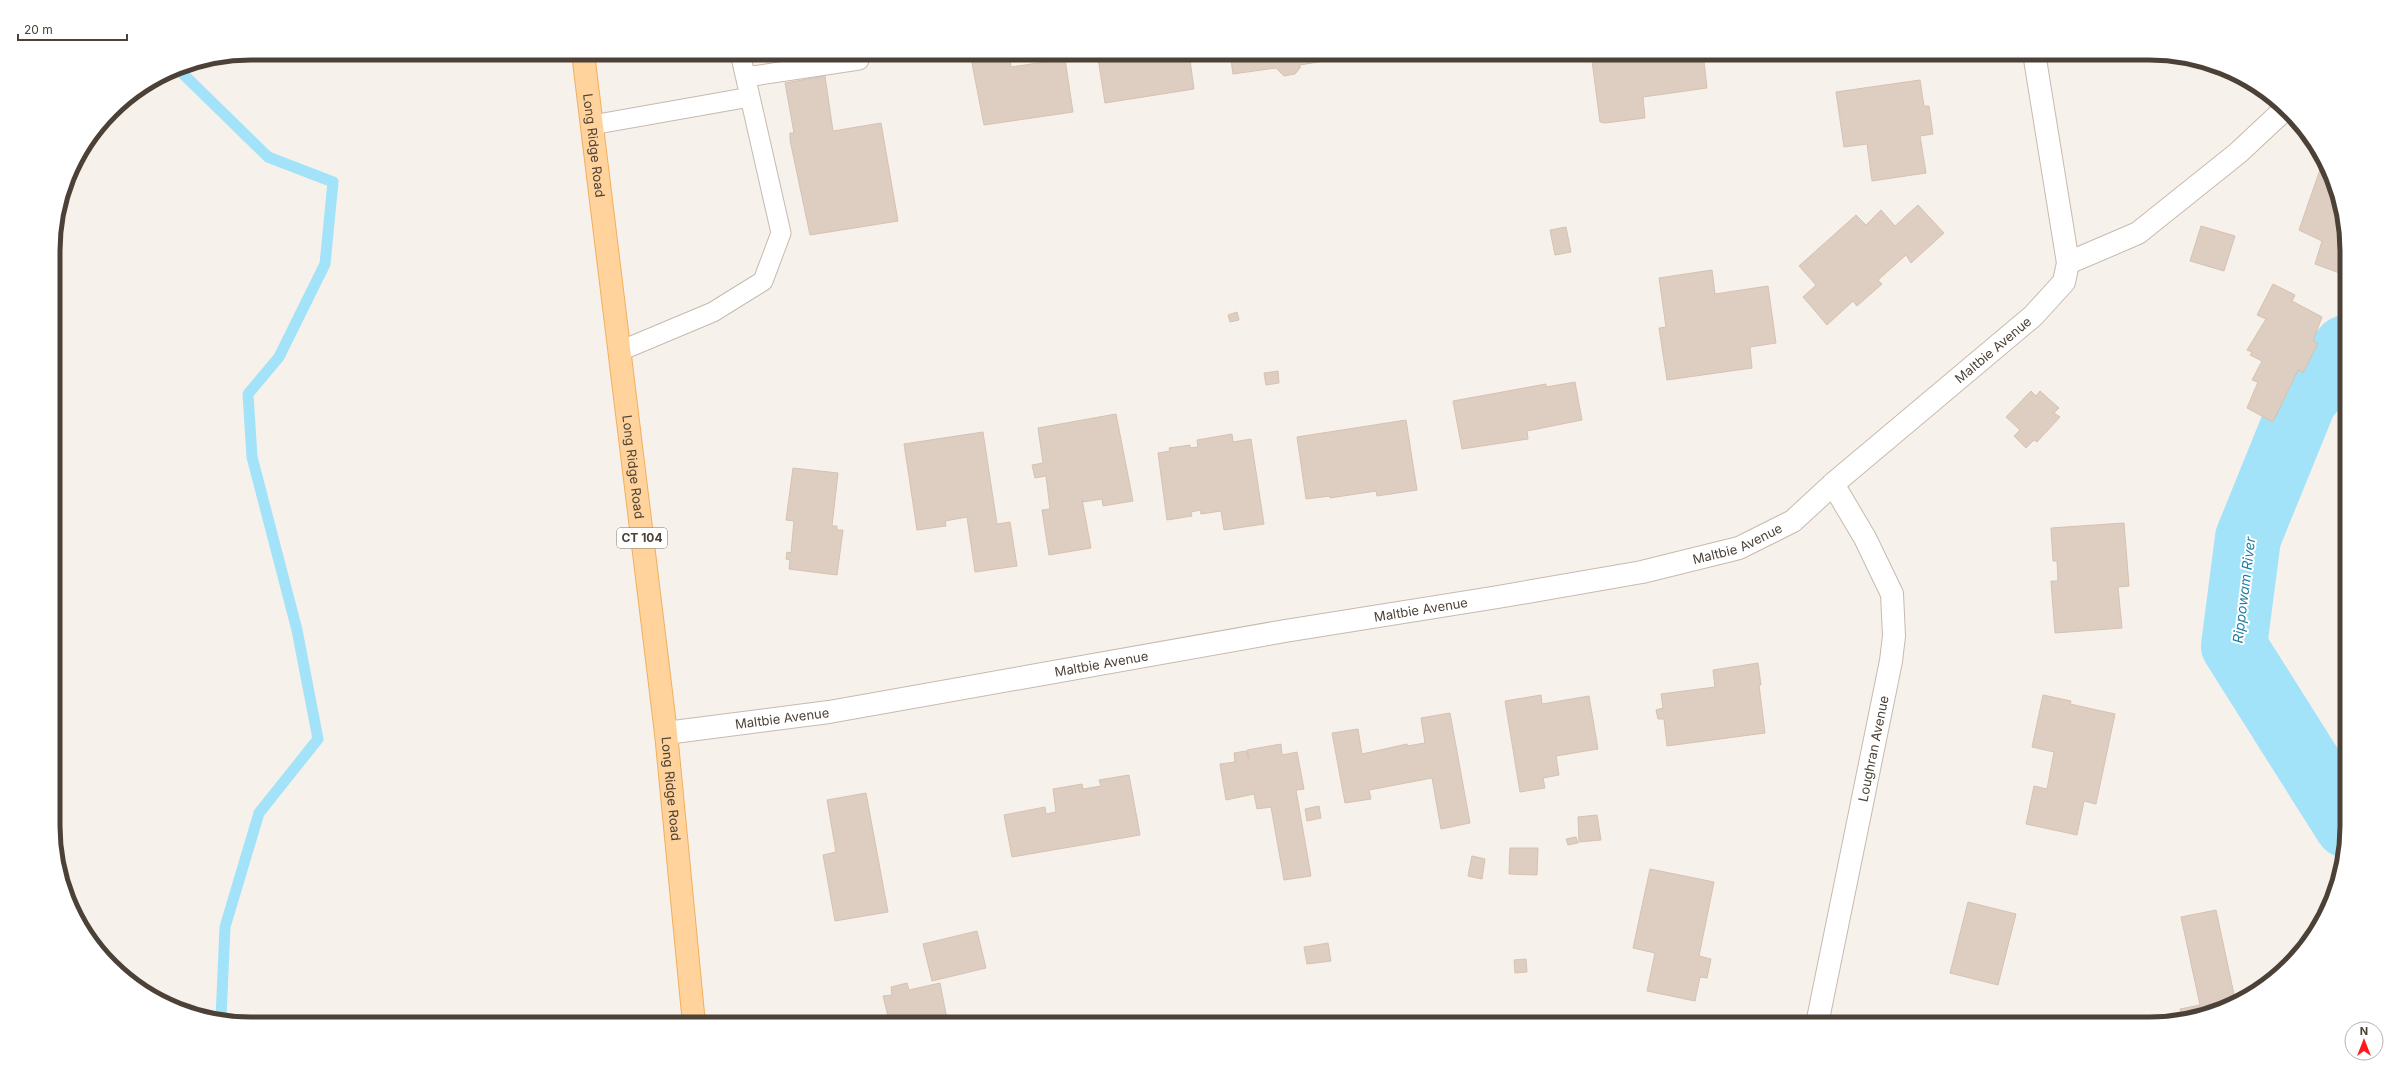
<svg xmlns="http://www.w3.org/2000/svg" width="2400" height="1077" font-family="Inter,sans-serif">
<rect width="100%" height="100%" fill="#f7f1eb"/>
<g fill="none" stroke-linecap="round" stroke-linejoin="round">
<path stroke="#a2e3f9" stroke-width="11" d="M177,68L268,157L333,182L325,264L279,357L248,394L252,457L297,630L318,739L259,813L225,927L221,1018"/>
<path stroke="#a2e3f9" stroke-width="66" d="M2346,348L2304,400L2248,538L2234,646L2347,825"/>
</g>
<path fill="#ddcec1" stroke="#d6c2b1" d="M970,53H1009L1011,67L1065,59L1073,112L984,125Z
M1094,53H1189L1194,89L1105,103L1098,58L1095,59Z
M1230,53H1341L1342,58L1300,65V68L1295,74L1284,76L1276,68L1233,74Z
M1591,53H1703L1707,88L1643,97L1645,118L1605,123L1600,122Z
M825,76L833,131L881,123L898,221L810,235L790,140V133H794L785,83Z
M1920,80L1924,106H1929L1933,134L1920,136L1926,173L1872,181L1867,144L1844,147L1836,92Z
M2323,161L2332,175L2345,226V275L2315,264L2322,241L2299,230Z
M1918,205L1944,233L1911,263L1906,255L1878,280L1882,284L1857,306L1853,301L1827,325L1803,297L1816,285L1799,266L1856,215L1866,225L1881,210L1895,226Z
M2201,226L2235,236L2224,271L2190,261Z
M1566,227L1571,252L1555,255L1550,230Z
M1712,270L1715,294L1768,286L1776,343L1750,347L1752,368L1667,380L1659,328L1666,327L1659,278Z
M2273,284L2295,295L2292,301L2322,317L2313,341L2318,343L2303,373L2298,370L2273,422L2247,408L2258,382L2252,380L2262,361L2250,355L2252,352L2247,350L2266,319L2257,315Z
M1237,312L1239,320L1230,322L1228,315Z
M1278,371L1279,383L1266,385L1264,373Z
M1575,382L1582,420L1527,431L1528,439L1462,449L1453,401L1546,384V387Z
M2031,391L2036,396L2040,391L2059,408L2054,413L2060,417L2037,442L2034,440L2026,448L2014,436L2020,430L2006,417Z
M1116,414L1133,501L1103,506L1102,499L1083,502L1082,499L1091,548L1049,555L1042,510L1050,509L1046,476L1035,478L1032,465L1043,463L1038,428Z
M1406,420L1417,490L1377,496L1376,491L1330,498V496L1306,499L1297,437Z
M983,432L997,524L1010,522L1017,566L975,572L967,517L945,521L946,526L917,530L904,444Z
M1232,434L1233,442L1251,439L1264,524L1224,530L1221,511L1201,514L1200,510L1191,512L1192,516L1167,520L1158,453L1170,451L1169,448L1190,445V448L1198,447L1197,440Z
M793,468L838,473L832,526H837V530H843L837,575L789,569L790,560L786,559L787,552L791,553L794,521L786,520Z
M2124,523L2129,586L2118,587L2122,628L2055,633L2051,581H2058L2057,561H2053L2051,528Z
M1758,663L1761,685H1759L1765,733L1667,746L1664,719H1658L1656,710L1663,708L1661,694L1715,687L1713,670Z
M1541,695L1542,704L1589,696L1598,749L1556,756L1559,775L1543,778L1545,788L1520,792L1505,701Z
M2043,695L2071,701L2070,704L2115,714L2096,804L2084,801L2077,835L2026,824L2034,786L2047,789L2054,752L2032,747Z
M1450,713L1470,823L1441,829L1432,778L1369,790L1371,799L1345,803L1332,733L1358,729L1362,754L1407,744V746L1425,743L1421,718Z
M1281,744L1282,755L1297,752L1304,789L1296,790L1311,876L1284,880L1271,807L1257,809L1254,794L1226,800L1220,764L1235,762L1234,753L1246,751L1249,759L1247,750Z
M1129,775L1140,835L1012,857L1004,815L1045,807L1046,814L1056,812L1053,789L1082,784L1083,789L1101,786L1099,780Z
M866,793L888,912L835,921L823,855L836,852L827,800Z
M1319,806L1321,818L1307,821L1305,809Z
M1597,815L1601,840L1579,842L1578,817Z
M1576,837L1578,843L1568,845L1566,839Z
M1510,848H1538L1537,875L1509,874Z
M1472,856L1485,859L1482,879L1468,876Z
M1650,869L1714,882L1699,956L1711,959L1707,978L1700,977L1695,1001L1647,991L1655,953L1633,948Z
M1968,902L2016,914L1998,985L1950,973Z
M2216,910L2235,999L2241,998L2213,1013L2182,1019L2180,1009L2200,1005L2181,917Z
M977,931L986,968L932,981L923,944Z
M1328,943L1331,961L1307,964L1304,947Z
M1526,959L1527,972L1515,973L1514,960Z
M907,983L909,990L940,983L948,1024H879V1022L889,1020L883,996L892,995L891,987Z"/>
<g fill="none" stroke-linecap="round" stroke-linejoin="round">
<defs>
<path id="service" d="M746,77L859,60
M592,125L750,97
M620,351L713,312L763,281L781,233L740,53"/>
<g id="minor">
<path d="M2068,263L2138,233L2238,153L2285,109"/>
<path id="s1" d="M666,733L829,712L1285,631L1498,597L1642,572L1739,548L1793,521L1833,484L2033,316L2064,282L2068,263L2034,53"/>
<path id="s2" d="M1817,1024L1891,661L1894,636L1892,594L1865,538L1833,484"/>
</g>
<g id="primary">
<path id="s3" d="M583,53L666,733L694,1024"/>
</g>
</defs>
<use href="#service" stroke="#c7baaf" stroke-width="21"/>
<use href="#minor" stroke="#c7baaf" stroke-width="24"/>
<use href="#primary" stroke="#f2af5e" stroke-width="24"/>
<use href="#service" stroke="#fff" stroke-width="19"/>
<use href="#minor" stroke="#fff" stroke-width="22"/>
<use href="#primary" stroke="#ffd39b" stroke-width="22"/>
</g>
<g text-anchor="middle" stroke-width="4" stroke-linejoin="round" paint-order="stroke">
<rect fill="#fff" stroke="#827a73" stroke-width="1" x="617" y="528" width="50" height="20" rx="3"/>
<g font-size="12" font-weight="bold" fill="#4c4137">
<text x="642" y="542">CT 104</text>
</g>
<g font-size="13" fill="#4c4137" stroke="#fff">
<text dy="5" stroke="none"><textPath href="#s3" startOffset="93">Long Ridge Road</textPath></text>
<text dy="5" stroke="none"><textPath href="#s1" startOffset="1413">Maltbie Avenue</textPath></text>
<text dy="5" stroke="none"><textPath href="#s3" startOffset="417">Long Ridge Road</textPath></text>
<text dy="5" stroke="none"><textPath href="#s1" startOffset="1089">Maltbie Avenue</textPath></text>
<text dy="5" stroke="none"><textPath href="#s1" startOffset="765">Maltbie Avenue</textPath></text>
<text dy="5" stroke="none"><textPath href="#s1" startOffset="441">Maltbie Avenue</textPath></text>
<text dy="5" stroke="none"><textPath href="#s1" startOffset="117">Maltbie Avenue</textPath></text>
<text dy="5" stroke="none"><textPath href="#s2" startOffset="281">Loughran Avenue</textPath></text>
<text dy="5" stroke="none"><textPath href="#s3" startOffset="741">Long Ridge Road</textPath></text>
</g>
<g font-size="14" font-style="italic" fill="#1f7fa3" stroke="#fff">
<text transform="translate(2244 590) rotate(-83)" y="5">Rippowam River</text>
</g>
</g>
<path d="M0 0H2400V1077H0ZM251 60H2149A191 191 0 0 1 2340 251V826A191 191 0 0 1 2149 1017H251A191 191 0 0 1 60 826V251A191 191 0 0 1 251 60Z" fill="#fff" fill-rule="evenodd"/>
<path fill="none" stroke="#4c4137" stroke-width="5" d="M251 60H2149A191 191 0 0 1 2340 251V826A191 191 0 0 1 2149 1017H251A191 191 0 0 1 60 826V251A191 191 0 0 1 251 60Z"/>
<g transform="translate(2364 1041)"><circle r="19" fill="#ffffff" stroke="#b7b3af"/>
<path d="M0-3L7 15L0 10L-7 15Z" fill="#ff191a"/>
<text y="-6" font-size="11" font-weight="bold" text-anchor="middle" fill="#4c4137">N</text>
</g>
<path d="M18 34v6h109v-6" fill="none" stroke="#4c4137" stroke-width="2"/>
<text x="24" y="34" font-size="12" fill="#4c4137" stroke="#ffffff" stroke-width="3" paint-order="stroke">20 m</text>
</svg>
